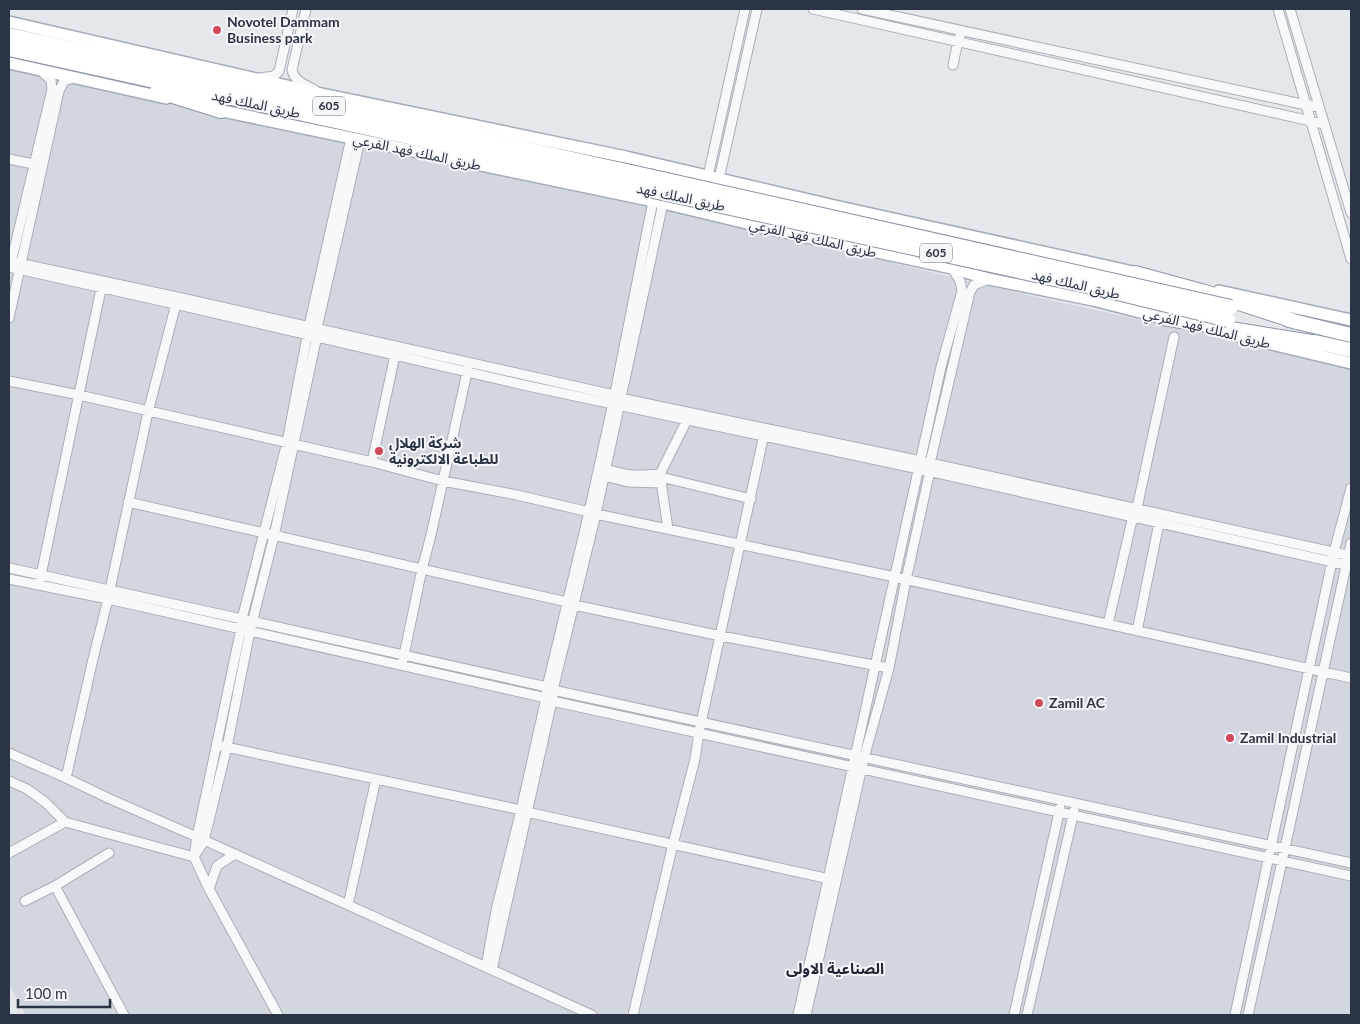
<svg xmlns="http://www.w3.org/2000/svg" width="1360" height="1024" font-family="Lato,'Noto Sans Arabic',sans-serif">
<rect width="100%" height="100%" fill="#e4e7ec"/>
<path fill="#d2d6de" d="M9,68L64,77L671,210L1036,297L1351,366V1015H26L9,984Z"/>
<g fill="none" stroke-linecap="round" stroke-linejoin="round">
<defs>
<path id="minor" d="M306,9L292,70C294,81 306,85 315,90
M813,9L1324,124
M862,9L1306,105L1319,107
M1278,9L1351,259
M1290,9L1351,213
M953,65L958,41L960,36
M260,78L274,76L279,71L293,9
M9,159L38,165
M708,176L745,9
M719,179L757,9
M9,261L177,297L614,395L620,398L921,461L1351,556
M9,267L175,304L528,386L919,469L1351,566
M10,267L52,89L51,80L42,72
M9,318L59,91L64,81L74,78
M9,381L79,395L372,462L443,481L517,495L589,512L596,514L895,577L1351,678
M372,462L395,355
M606,469C626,476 639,476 660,474
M604,476L628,482L662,483
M661,477L751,499
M128,502L567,602L574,605L721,636L889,668
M668,529L660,474L687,420
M9,568L242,619L547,687L553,690L1351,863
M9,579L108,599L546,698L552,701L1351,876
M40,580L101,289
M1108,624L1133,516L1137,508L1174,337
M1137,631L1159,523
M403,660L422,569L431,535L468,368
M221,746L521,810L527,812L834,880
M9,753L66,778L110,799L197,837L592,1015
M66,778L93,659L108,599L148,412L177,300
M9,781L27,789L45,802L65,822
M9,853L65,822L194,857
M195,855L204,841L227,747L250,631L274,536L317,336V328L360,140
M55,886L124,1015
M209,889L217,866L235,854
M25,901L55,886L109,853
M348,905L376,779
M486,967L496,910L521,810L546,698L547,687L589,512L613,403L653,201
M492,970L552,701L553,690L596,514L663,203
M278,1015L209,889L194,857L197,837L241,629L242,619L287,442L309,326L351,138
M633,1015L673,844L695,759L699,732L765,430
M798,1015L941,367L962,291L960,281L952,268
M806,1015L864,758L889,668L906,580L930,471V463L970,292L974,285L989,279
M1014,1015L1060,808
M1027,1015L1074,811
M1235,1015L1334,552L1351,488
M1248,1015L1285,848L1351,543"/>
<path id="major" d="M9,22L322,94L626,157L835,206L1142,274
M9,63L166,98
M213,109L663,203L802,236L952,268L989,279L1093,300L1171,320
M1219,291L1351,320
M1238,336L1351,363"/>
<path id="highway" d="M9,35L649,176
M9,49L644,189
M157,91L221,111
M1135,273L1205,292L1297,322
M1163,318L1324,344
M1289,320L1351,335
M1315,342L1351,350"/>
</defs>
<use href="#minor" stroke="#a9aeb7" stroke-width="11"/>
<use href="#major" stroke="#a3abb8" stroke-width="14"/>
<use href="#highway" stroke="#8b94a3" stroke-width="16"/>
<use href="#minor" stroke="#f7f8fa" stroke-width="9"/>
<use href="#major" stroke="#fff" stroke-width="11"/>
<use href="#highway" stroke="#fff" stroke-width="14"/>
<defs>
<path id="highway-bridge" d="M649,176L1231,307
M644,189L1105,290L1228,320"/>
</defs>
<use href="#highway-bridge" stroke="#8b94a3" stroke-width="16" stroke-linecap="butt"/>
<use href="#highway-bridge" stroke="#fff" stroke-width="14"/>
</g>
<g fill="#d1495b" stroke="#f4f6f9" stroke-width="2">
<circle cx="217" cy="30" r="5"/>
<circle cx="379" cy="451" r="5"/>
<circle cx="1039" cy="703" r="5"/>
<circle cx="1230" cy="738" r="5"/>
</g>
<g text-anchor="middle" stroke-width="4" stroke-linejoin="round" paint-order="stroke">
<g fill="#f4f6f9" stroke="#676e7b" stroke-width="1">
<rect x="313" y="96.5" width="32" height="19" rx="4"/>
<rect x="920" y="243.5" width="32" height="19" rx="4"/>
</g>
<g font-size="12" font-weight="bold" fill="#2b3445">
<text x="329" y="110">605</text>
<text x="936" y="257">605</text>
</g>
<g font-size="14" font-weight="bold" fill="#2b3445" stroke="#f4f6f9" text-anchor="start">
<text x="227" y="27">Novotel Dammam<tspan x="227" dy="16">Business park</tspan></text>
<text x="389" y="448">شركة الهلال<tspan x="389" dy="16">للطباعة الالكترونية</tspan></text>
<text x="1049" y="708">Zamil AC</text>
<text x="1240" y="743">Zamil Industrial</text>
</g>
<g font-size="14" fill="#2b3445" stroke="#f4f6f9">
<text transform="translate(256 104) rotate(12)" y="5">طريق الملك فهد</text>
<text transform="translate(417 152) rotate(12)" y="5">طريق الملك فهد الفرعي</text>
<text transform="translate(681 197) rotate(12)" y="5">طريق الملك فهد</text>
<text transform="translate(813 238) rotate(13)" y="5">طريق الملك فهد الفرعي</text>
<text transform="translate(1076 284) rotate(13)" y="5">طريق الملك فهد</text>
<text transform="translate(1207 328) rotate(14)" y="5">طريق الملك فهد الفرعي</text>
</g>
<g font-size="15" font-weight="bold" fill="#1d2536" stroke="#f4f6f9">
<text x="835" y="974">الصناعية الاولى</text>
</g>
</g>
<rect width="1360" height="1024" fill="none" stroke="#2b3445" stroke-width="20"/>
<path d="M18 999v8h92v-8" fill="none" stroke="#2b3445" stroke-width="2.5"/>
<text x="25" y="999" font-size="15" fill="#2b3445" stroke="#f4f6f9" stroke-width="4" paint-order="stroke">100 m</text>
</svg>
